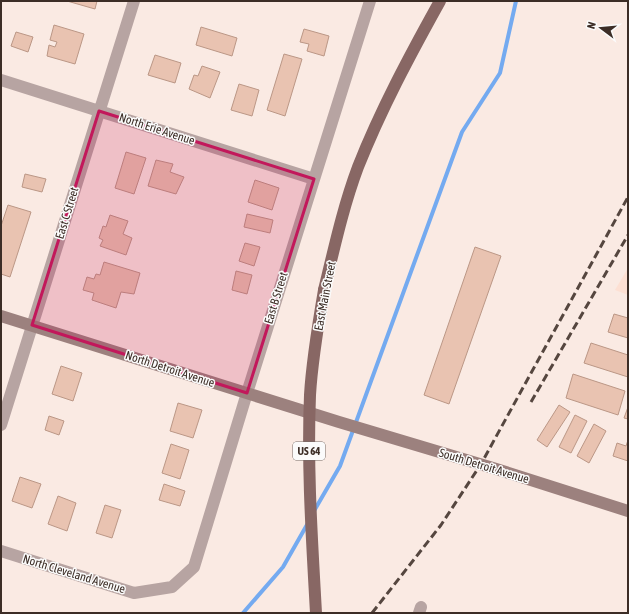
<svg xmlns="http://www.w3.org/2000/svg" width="629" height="614" font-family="'Asap Condensed',sans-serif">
<rect width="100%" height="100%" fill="#faeae3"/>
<path fill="#fde0d3" d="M628,268V295L615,290Z"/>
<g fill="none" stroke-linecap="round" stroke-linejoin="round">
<path stroke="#74aaf0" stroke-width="4" d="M314,511L340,466L462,132L500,73L516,1
M243,613L283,567L308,523"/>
</g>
<path fill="#e9c3b1" stroke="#bb9786" d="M67,1H97L95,9Z
M54,25L84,34L75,64L47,56L49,45L55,47L57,42L50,40Z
M201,27L237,38L232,56L196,45Z
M304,29L329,36L324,56L307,51L309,44L300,42Z
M16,32L33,37L28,52L11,46Z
M284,54L302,59L285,116L267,110Z
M155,55L181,63L175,83L148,75Z
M202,66L220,72L210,98L189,89L194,75L198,76Z
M239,84L259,90L252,116L231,110Z
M126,152L146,158L134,194L115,188Z
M156,160L173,164L170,172L184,177L176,194L148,186Z
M25,174L46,179L42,192L22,187Z
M255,180L279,188L272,210L248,202Z
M8,205L31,212L10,277L1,274V226Z
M247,214L273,220L270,233L244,227Z
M110,215L128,221L123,234L132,238L126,255L100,246L103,240L99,238L103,226L106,227Z
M245,243L260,247L254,266L239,261Z
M475,247L501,256L449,404L424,395Z
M104,262L140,273L134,294L121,292L116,308L92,300L94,293L83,290L87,277L94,279L96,274L100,275Z
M236,271L252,275L247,294L232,290Z
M614,314L628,318V338L608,332Z
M591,343L628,355V377L584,363Z
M61,366L82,373L73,401L52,394Z
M573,374L625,391L618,415L566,398Z
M178,403L202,410L193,438L170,431Z
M559,405L570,412L547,447L537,440Z
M628,407V419L624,418Z
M575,415L587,421L571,453L559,447Z
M49,416L64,421L59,435L45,430Z
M594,424L606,431L589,463L577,456Z
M628,440V461L613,456L617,443L626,446Z
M171,444L189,450L180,479L162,473Z
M20,477L41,484L32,508L12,501Z
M164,484L185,491L180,506L159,500Z
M58,496L76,503L67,531L48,524Z
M105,505L121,510L112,538L96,533Z"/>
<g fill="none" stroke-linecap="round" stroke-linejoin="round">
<path stroke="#b7a4a2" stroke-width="12" d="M1,80L314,179
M1,425L134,1
M1,551L134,593L172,587L194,567L247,393L370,1
M419,613L421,607"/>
<path stroke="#9c817e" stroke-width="12" d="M1,316L339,422L493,468L628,511"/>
<path stroke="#886764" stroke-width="12" d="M324,290C334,249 343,207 358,167C381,109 410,55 440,1"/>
<path stroke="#55463f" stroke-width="3" stroke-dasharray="8 4" stroke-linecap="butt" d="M531,402L628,235
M372,613L441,525L481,464L628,197"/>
<path stroke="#886764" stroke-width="12" d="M316,613C312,540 307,468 310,395C312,360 318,325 324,290"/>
</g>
<path fill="#c2185b" fill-opacity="0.2" stroke="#c2185b" stroke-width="3" stroke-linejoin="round" d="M99,111L314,179L247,393L32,325Z"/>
<g text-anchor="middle" stroke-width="3" stroke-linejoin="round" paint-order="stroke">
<rect fill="#fbfbfb" stroke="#756b66" stroke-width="1" x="293" y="442" width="32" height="18" rx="3"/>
<g font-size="11" font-weight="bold" fill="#3c2d26">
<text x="309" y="455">US 64</text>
</g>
<g font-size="12" fill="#3c2d26" stroke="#fbfbfb">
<text transform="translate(157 129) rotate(18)" y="4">North Erie Avenue</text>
<text transform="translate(67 213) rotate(-73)" y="4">East C Street</text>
<text transform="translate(325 296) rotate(-79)" y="4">East Main Street</text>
<text transform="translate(276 298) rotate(-73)" y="4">East B Street</text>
<text transform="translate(170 369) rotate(18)" y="4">North Detroit Avenue</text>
<text transform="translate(484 466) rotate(17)" y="4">South Detroit Avenue</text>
<text transform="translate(74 574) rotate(17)" y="4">North Cleveland Avenue</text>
</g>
</g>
<rect width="629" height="614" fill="none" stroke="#3c2d26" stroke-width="4"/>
<g transform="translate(601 28) rotate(286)" stroke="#fbfbfb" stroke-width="3" paint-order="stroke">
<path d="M0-3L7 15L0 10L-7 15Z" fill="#3c2d26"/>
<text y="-6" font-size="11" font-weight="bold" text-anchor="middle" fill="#3c2d26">N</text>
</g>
</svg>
